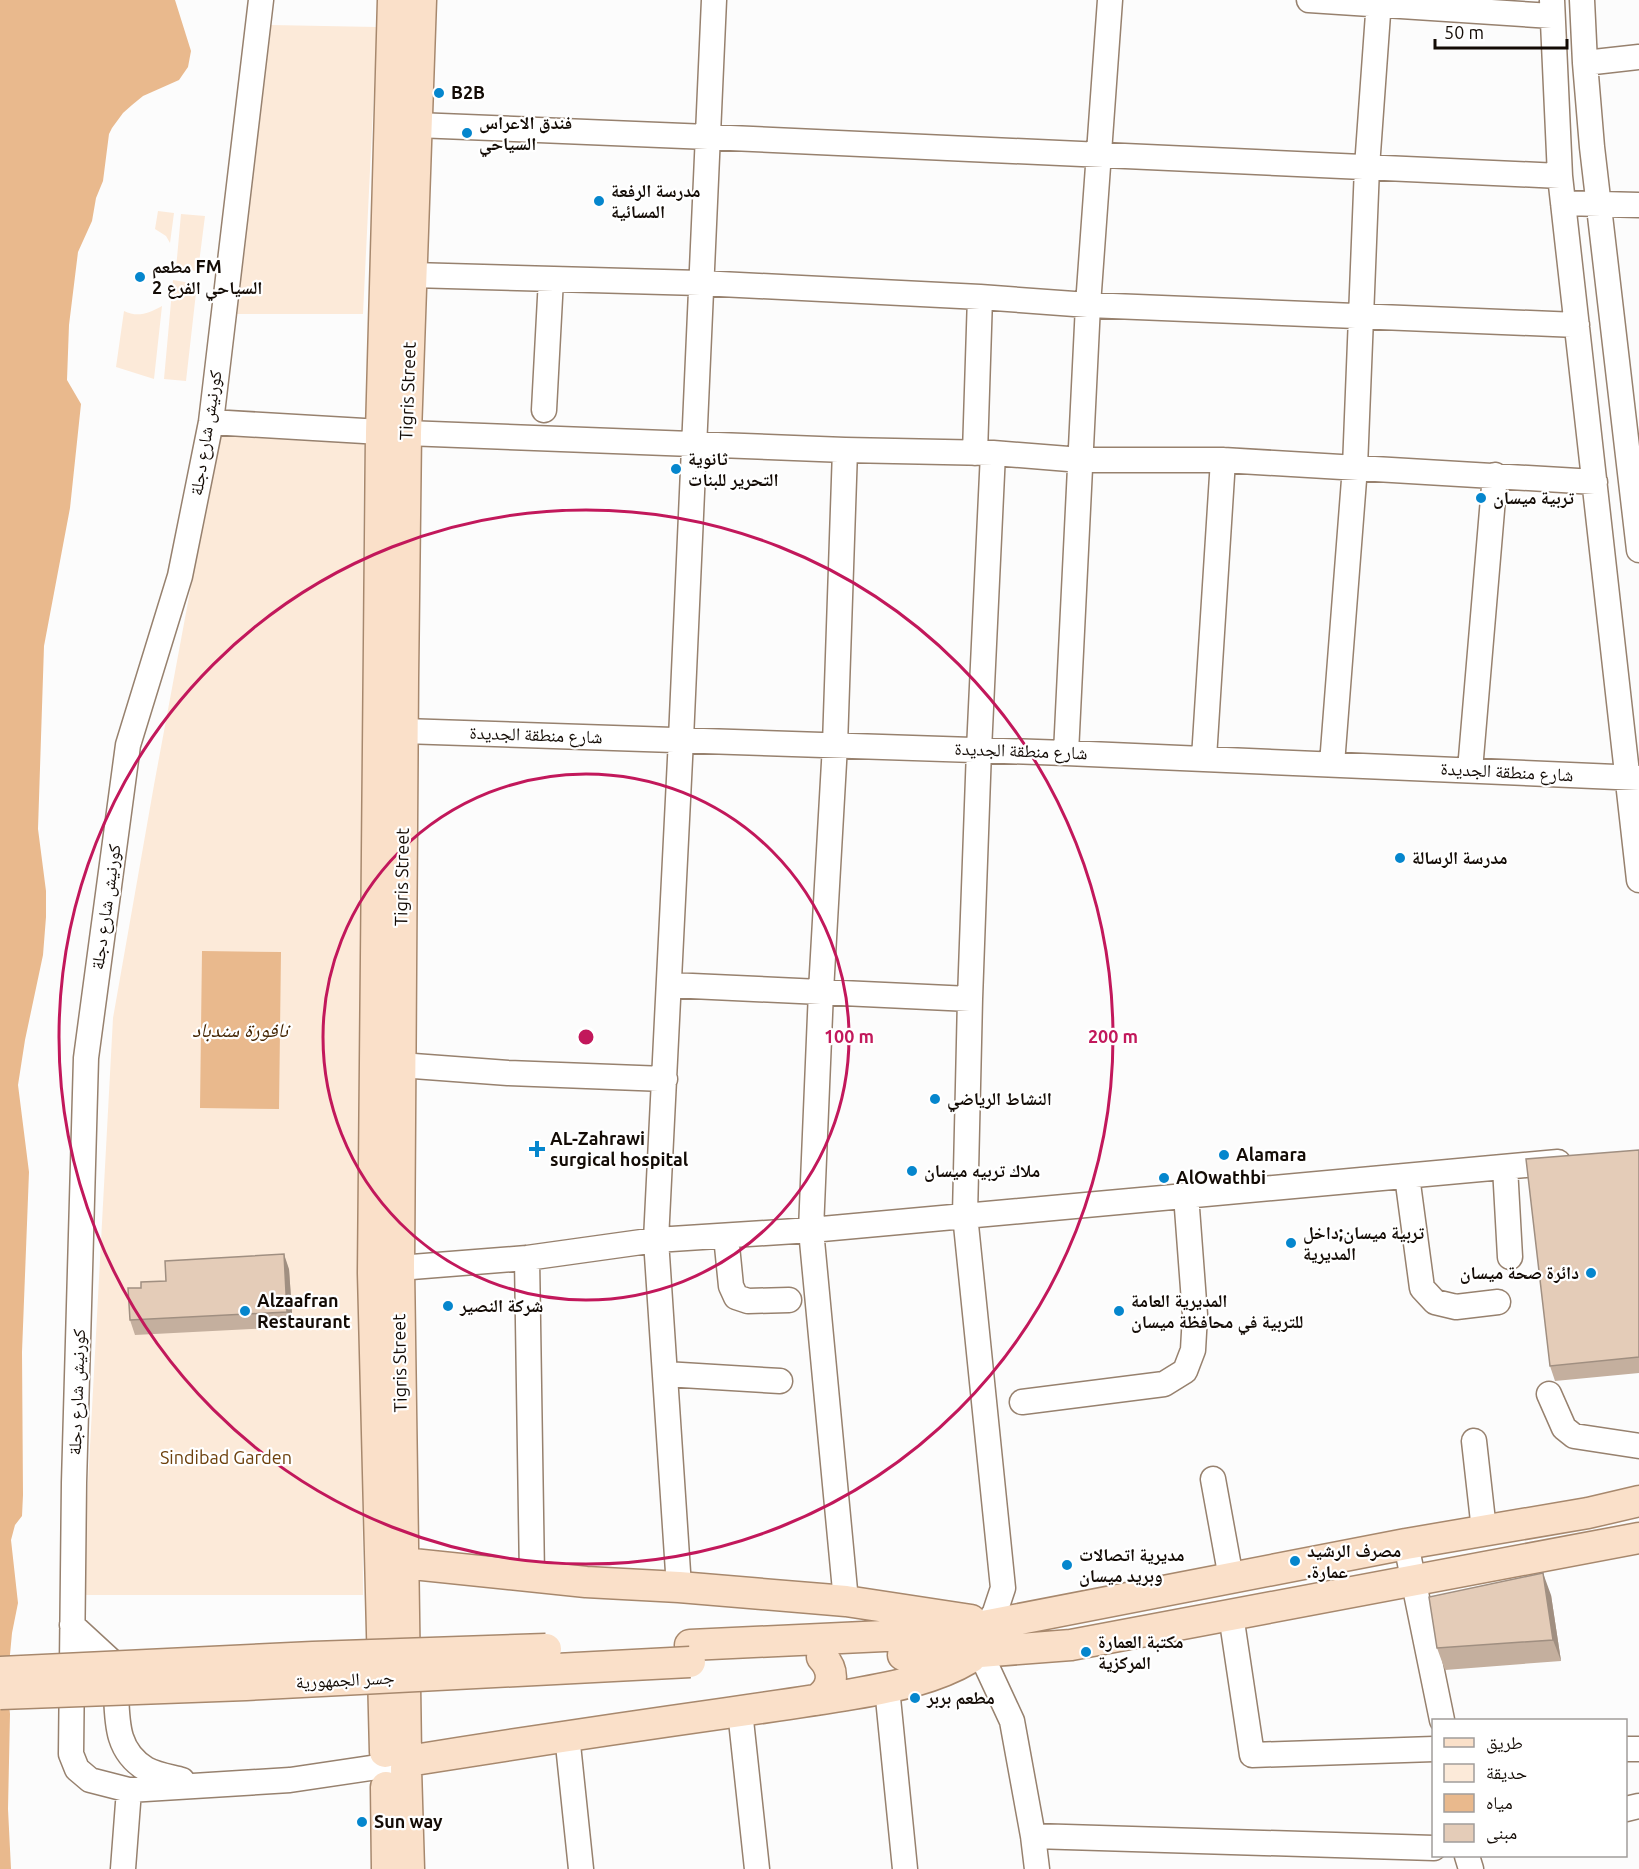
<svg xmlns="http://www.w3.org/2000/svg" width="1639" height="1869" font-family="Ubuntu,'Noto Naskh Arabic',sans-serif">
<rect width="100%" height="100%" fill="#fcfcfc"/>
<path fill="#fcead9" d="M271,25L377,27L363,314H237Z
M158,211L174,213L170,243L166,236L155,229Z
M181,214L205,216L198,271L176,269Z
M173,280L197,284L186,381L164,379Z
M162,306L154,379L116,367L124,311C138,318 149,313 162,306Z
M219,435L364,438L360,1046L363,1595H82L113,1018L154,785Z"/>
<path fill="#e9b98d" d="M0,0H175L191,51L188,67L179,80L143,96L132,105L123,113L112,128L109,134L103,181L96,198L92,221L78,252L69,325L67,380L81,404L70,508L44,646L38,829L46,891V917L43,955L25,1040L18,1085L29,1172L22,1352L23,1495L22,1516L15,1525L11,1540L18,1603L12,1633L7,1687L10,1714L8,1809L11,1869H0Z
M202,951L281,952L279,1109L200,1108Z"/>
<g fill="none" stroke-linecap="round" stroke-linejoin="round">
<defs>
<path id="minor" d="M261,0L211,422L180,576L128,745L86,1058L74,1483L71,1754L77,1769L90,1780L129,1790L290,1780L384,1766
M1309,0L1552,16
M1552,0L1560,176L1639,880
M1582,0L1585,63L1592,147L1639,550
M1585,63L1639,57
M416,125L708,137L1560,176
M1563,203L1639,205
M412,275L700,283L980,297L1088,305L1577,325
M544,410L551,279
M211,422L381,432
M406,433L845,450L993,453L1081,460H1223L1595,482
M845,450L835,745L821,991L811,1230L846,1601
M975,453L980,297
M403,731L1066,753L1639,778
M1066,753L1088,305L1110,0
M1204,758L1223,460
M1332,764L1355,467L1367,167L1379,0
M1470,770L1495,475
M670,985L970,999
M400,1065L508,1073L665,1079
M1505,1167L1510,1257
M1407,1176L1422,1288L1435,1302L1456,1307L1498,1302
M726,1236L731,1286L736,1297L748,1301L789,1300
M527,1258L532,1577
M399,1268L527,1258L656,1240L811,1230L1558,1162
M665,1374L780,1381
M1549,1394L1564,1428L1574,1436L1639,1446
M1022,1402L1164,1384L1185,1371L1193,1350L1195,1315L1186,1195
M1474,1441L1484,1530
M1213,1479L1231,1578
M1406,1544L1442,1720
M679,1587L656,1240L681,739L714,0
M1231,1615L1252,1755L1434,1749
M988,1624L995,1612L1003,1588L965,1215L970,999L979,750L993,453
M72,1625L110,1660L114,1667C120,1705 108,1746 146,1769C157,1775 171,1777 182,1780
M980,1652L1012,1721L1033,1836L1037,1869
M887,1688L905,1869
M740,1711L757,1869
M567,1735L581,1869
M1626,1749H1639
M1626,1809L1639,1806
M1033,1836L1434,1848
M1467,1856L1471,1869
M123,1869L129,1790"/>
<path id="major" d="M403,1563L586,1582L679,1587L846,1601L971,1620
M690,1645L927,1634L973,1628L1406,1544L1588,1513L1639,1501
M903,1655L980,1652L1071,1645L1639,1538
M816,1700C833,1690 836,1672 822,1657
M385,1752L373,1273L381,432L393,0
M406,1753L399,1268L403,679L406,433L421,0
M408,1761C514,1744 621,1728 727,1713C769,1707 811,1701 853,1694C893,1687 935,1679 970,1658
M406,1768L409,1869
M386,1787L387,1869"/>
</defs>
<use href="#minor" stroke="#97816e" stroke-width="27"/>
<use href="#major" stroke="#a7886d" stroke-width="33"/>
<use href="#minor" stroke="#fff" stroke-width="24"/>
<use href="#major" stroke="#fae0c9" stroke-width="30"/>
<defs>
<path id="major-bridge" d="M0,1672L313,1657L546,1649
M0,1694L246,1685L690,1662"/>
</defs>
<use href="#major-bridge" stroke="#a7886d" stroke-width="33" stroke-linecap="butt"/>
<use href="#major-bridge" stroke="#fae0c9" stroke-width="30"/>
</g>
<path fill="#c4af9e" d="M1639,1150V1373L1555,1381L1550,1366Z
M289,1269L293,1327L135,1335L130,1320L141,1288L166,1281Z
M1551,1595L1561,1661L1445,1670L1437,1648Z"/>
<path fill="#a08f81" d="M284,1254L289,1269L293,1327L287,1312Z
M1543,1573L1551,1595L1561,1661L1553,1640Z"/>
<path fill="#e4ccb8" stroke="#a08f81" stroke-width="1.5" d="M1639,1150V1357L1550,1366L1526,1159Z
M284,1254L287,1312L130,1320L128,1288H141V1282L166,1281L165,1261Z
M1543,1573L1553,1640L1437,1648L1429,1597Z"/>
<g fill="none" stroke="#c2185b" stroke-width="3">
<circle cx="586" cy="1037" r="263"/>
<circle cx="586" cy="1037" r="527"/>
</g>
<g fill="#0586cd" stroke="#fff" stroke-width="2">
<circle cx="439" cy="93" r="6"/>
<circle cx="467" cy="133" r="6"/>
<circle cx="599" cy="201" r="6"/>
<circle cx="140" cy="277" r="6"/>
<circle cx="676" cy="469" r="6"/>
<circle cx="1481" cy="498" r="6"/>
<circle cx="1400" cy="858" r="6"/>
<circle cx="935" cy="1099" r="6"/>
<path d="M534 1140h6v6h6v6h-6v6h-6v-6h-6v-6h6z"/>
<circle cx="1224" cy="1155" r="6"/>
<circle cx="912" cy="1171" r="6"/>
<circle cx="1164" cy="1178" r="6"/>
<circle cx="1291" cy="1243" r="6"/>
<circle cx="1591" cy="1273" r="6"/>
<circle cx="448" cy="1306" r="6"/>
<circle cx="245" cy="1311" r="6"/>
<circle cx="1119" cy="1311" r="6"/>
<circle cx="1295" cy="1561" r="6"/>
<circle cx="1067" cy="1565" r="6"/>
<circle cx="1086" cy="1652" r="6"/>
<circle cx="915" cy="1698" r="6"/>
<circle cx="362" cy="1822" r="6"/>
</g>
<g text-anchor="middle" stroke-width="4.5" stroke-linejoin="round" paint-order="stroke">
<g font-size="18" font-weight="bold" fill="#130b05" stroke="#fff" text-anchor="start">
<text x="451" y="99">B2B</text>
<text x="479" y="129">فندق الاعراس<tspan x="479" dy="21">السياحي</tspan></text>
<text x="611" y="197">مدرسة الرفعة<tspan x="611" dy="21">المسائية</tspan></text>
<text x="152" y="273">مطعم FM<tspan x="152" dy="21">السياحي الفرع 2</tspan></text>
<text x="688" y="465">ثانوية<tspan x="688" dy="21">التحرير للبنات</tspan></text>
<text x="1493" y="504">تربية ميسان</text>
<text x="1412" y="864">مدرسة الرسالة</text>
<text x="947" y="1105">النشاط الرياضي</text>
<text x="550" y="1145">AL-Zahrawi<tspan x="550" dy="21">surgical hospital</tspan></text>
<text x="1236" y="1161">Alamara</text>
<text x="924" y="1177">ملاك تربيه ميسان</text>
<text x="1176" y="1184">AlOwathbi</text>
<text x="1303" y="1239">تربية ميسان;داخل<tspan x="1303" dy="21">المديرية</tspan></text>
<text x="1579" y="1279" text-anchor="end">دائرة صحة ميسان</text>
<text x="257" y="1307">Alzaafran<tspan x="257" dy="21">Restaurant</tspan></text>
<text x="1131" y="1307">المديرية العامة<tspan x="1131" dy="21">للتربية في محافظة ميسان</tspan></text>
<text x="460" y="1312">شركة النصير</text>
<text x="1307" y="1557">مصرف الرشيد<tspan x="1307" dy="21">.عمارة</tspan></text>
<text x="1079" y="1561">مديرية اتصالات<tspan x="1079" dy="21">وبريد ميسان</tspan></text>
<text x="1098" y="1648">مكتبة العمارة<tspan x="1098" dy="21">المركزية</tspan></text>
<text x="927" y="1704">مطعم بربر</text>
<text x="374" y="1828">Sun way</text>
</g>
<g font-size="18" fill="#130b05" stroke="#fff">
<text transform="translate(408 391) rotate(-88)" y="6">Tigris Street</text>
<text transform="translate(206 433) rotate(-81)" y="6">كورنيش شارع دجلة</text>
<text transform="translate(536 735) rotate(2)" y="6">شارع منطقة الجديدة</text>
<text transform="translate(1021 751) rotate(2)" y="6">شارع منطقة الجديدة</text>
<text transform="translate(1507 772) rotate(3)" y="6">شارع منطقة الجديدة</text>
<text transform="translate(402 877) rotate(-89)" y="6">Tigris Street</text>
<text transform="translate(106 907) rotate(-82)" y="6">كورنيش شارع دجلة</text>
<text transform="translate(400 1363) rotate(-91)" y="6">Tigris Street</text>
<text transform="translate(77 1392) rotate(-88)" y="6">كورنيش شارع دجلة</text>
<text transform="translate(345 1680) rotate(-3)" y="6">جسر الجمهورية</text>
</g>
<g font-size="18" fill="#6d400c" stroke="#fff">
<text x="226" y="1464">Sindibad Garden</text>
</g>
<g font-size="20" font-style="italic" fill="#422300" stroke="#fff">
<text x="240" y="1037">نافورة سندباد</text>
</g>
</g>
<circle cx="586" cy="1037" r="9" fill="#c2185b" stroke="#fff" stroke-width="3"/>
<g font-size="18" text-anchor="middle" font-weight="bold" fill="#c2185b" stroke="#fff" stroke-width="4.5" stroke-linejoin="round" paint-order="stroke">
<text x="849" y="1043">100 m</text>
<text x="1113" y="1043">200 m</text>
</g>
<rect x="1432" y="1719" width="195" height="138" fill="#ffffff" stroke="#a19d9b" stroke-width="1.5"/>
<rect x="1444" y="1738" width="30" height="9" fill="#fae0c9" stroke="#a19d9b" stroke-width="1.5"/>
<text x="1486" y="1749" font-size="18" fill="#130b05">طريق</text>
<rect x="1444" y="1764" width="30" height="18" fill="#fcead9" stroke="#a19d9b" stroke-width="1.5"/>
<text x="1486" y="1779" font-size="18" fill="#130b05">حديقة</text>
<rect x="1444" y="1794" width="30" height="18" fill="#e9b98d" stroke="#a19d9b" stroke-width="1.5"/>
<text x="1486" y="1809" font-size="18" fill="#130b05">مياه</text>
<rect x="1444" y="1824" width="30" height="18" fill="#e4ccb8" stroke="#a19d9b" stroke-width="1.5"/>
<text x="1486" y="1839" font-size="18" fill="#130b05">مبنى</text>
<path d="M1435 39v9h132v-9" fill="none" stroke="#130b05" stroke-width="3"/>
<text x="1444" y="39" font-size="18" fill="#130b05" stroke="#ffffff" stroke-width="4.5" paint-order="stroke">50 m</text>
</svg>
